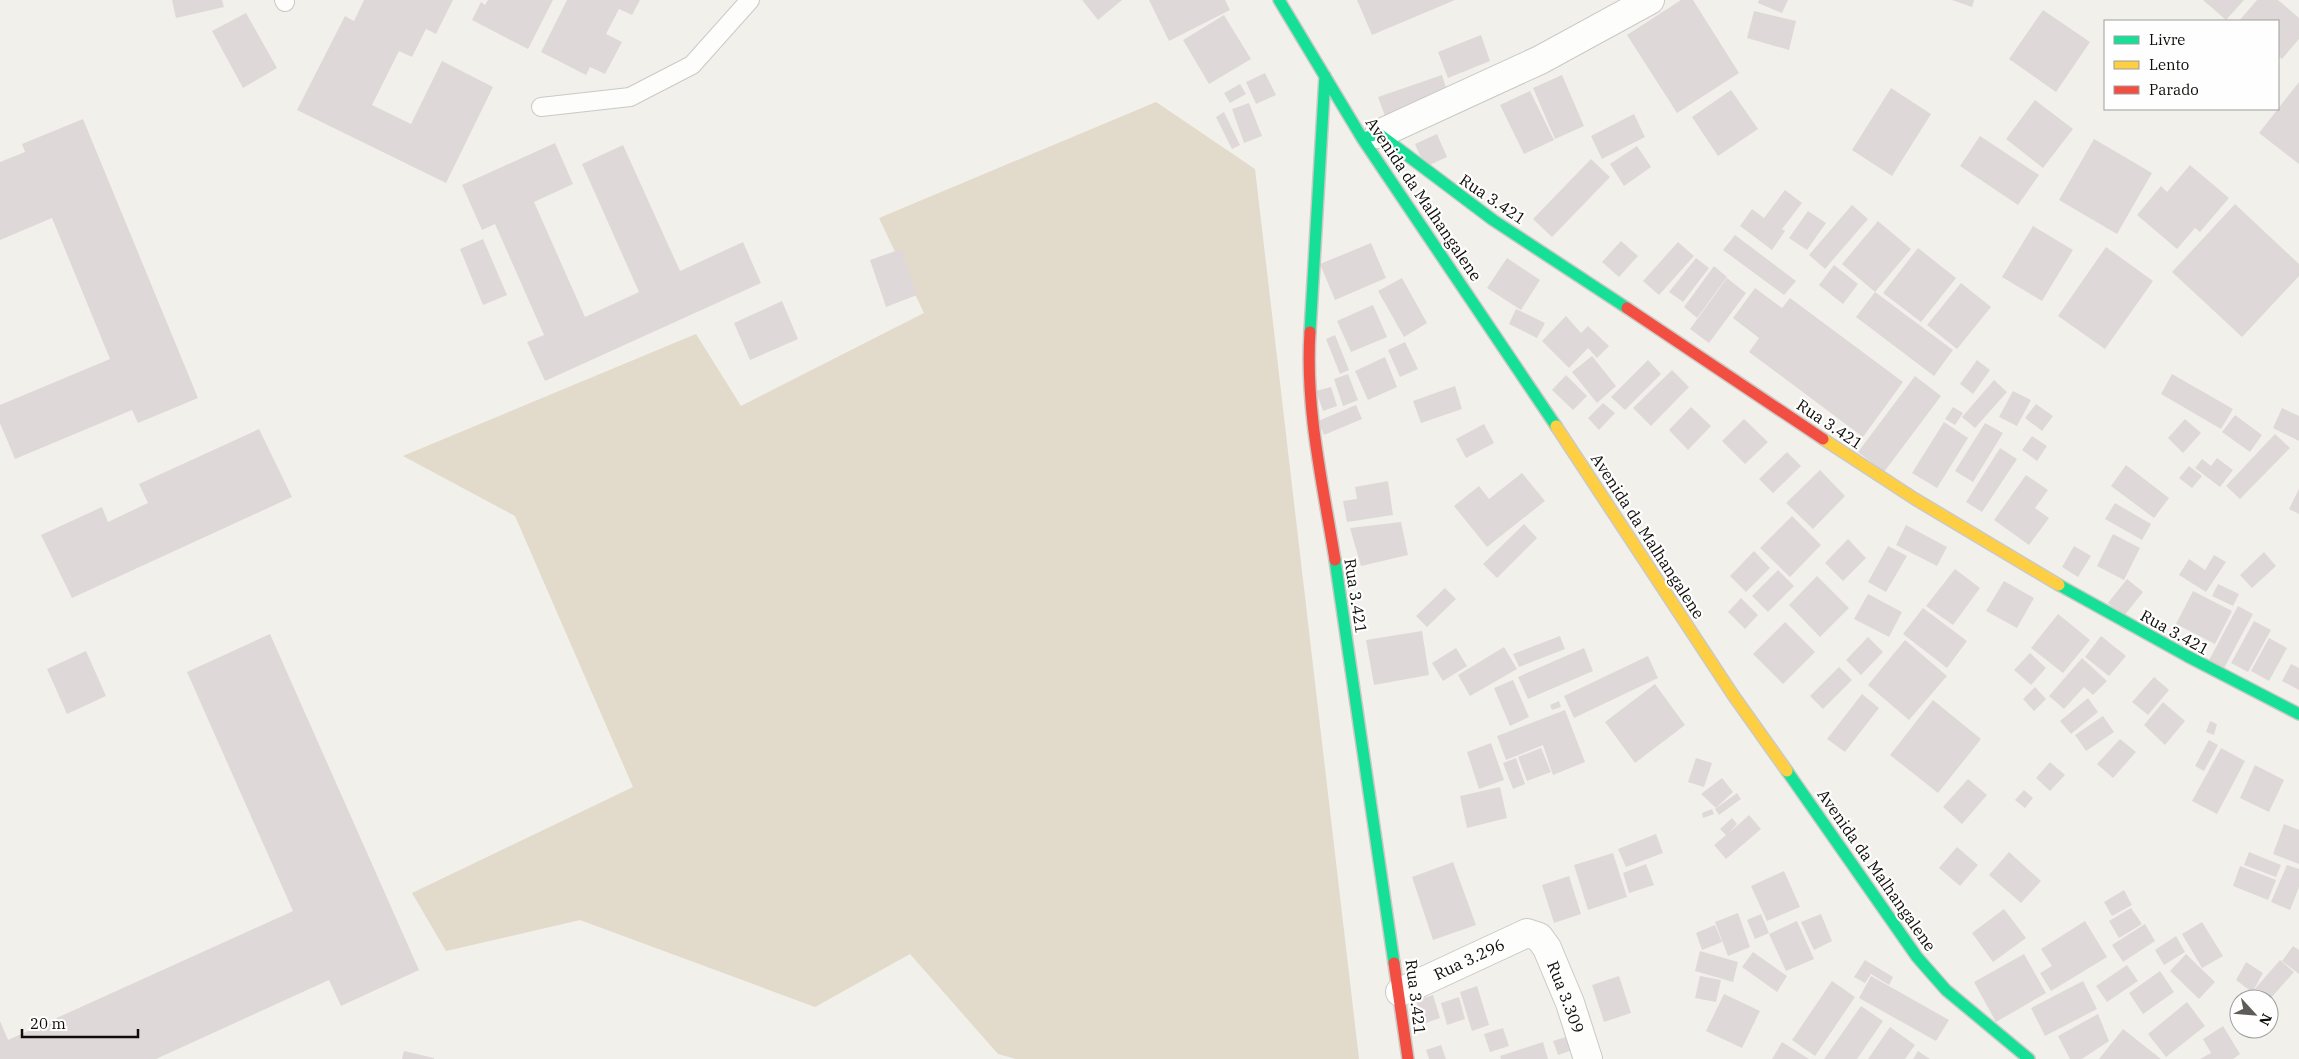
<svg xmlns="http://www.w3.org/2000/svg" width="2299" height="1059" font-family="'IBM Plex Serif',serif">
<rect width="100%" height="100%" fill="#f2f0ea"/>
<path fill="#e2daca" d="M1156,102L1255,169L1359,1059H1016L998,1054L910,954L815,1007L580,920L446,951L412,893L633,787L515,516L403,456L696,334L741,406L924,313L879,218Z"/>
<path fill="#dfd8d9" d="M172,0H222L224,7L176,18Z
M364,0H453L436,34L426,29L412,57L399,51L372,105L411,124L442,61L493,87L446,183L297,110L345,16L354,21Z
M488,0H553L528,49L472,20L481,2L485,5Z
M567,0H640L632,15L619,9L606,34L622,42L605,74L590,67L586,75L541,52Z
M1082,0H1122L1098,20Z
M1149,0H1225L1230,10L1169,41Z
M1357,0H1455L1372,35Z
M1681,0H1693L1739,73L1677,113L1627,35Z
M1759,0H1788L1782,13L1758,3Z
M1952,0H1974L1972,7Z
M2203,0H2244L2226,20Z
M2257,0H2278L2299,18V39L2282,59L2278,56V21H2239Z
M2043,10L2090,42L2056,92L2009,59Z
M1754,11L1796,21L1789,50L1747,38Z
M246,13L277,68L243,88L212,31Z
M1224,15L1251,59L1209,84L1183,40Z
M1481,35L1490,61L1448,78L1438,52Z
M1265,73L1276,95L1256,104L1246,82Z
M1442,75L1448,94L1385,116L1378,97Z
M1562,75L1584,126L1555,139L1533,88Z
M2299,82V164L2259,133Z
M1240,84L1246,94L1230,103L1224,93Z
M1891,88L1931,114L1892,176L1852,150Z
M1731,90L1758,129L1718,156L1692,117Z
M1530,91L1554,140L1524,154L1500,105Z
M2035,100L2073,129L2043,168L2006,139Z
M1249,103L1262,136L1244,143L1232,109Z
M1224,112L1240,145L1232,149L1216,117Z
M1634,114L1645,137L1602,159L1591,136Z
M83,119L198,398L138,423L132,410L15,459L0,423V405L110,359L52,218L0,240V162L25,152L22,144Z
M1437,134L1447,157L1425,167L1415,144Z
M1980,136L2039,175L2018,205L1960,166Z
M2094,139L2152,173L2117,234L2059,200Z
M555,143L573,184L534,202L585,317L639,292L582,164L623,145L680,271L743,242L761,283L545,381L527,342L544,335L495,224L482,230L462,185Z
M1637,146L1651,167L1624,186L1610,164Z
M1591,159L1610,177L1552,237L1533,219Z
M2190,165L2229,198L2200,232L2195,228L2177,249L2137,215L2161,186L2167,192Z
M1785,190L1802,203L1782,229L1785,231L1772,250L1740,226L1752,209L1764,218Z
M2235,204L2299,264V276L2242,337L2172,272Z
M1852,205L1868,219L1825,269L1809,255Z
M1808,211L1826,223L1807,250L1789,238Z
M1878,221L1911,249L1875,292L1842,264Z
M2033,226L2073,250L2042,301L2002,277Z
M1735,235L1796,281L1784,295L1723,250Z
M483,239L507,295L483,305L460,249Z
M1621,241L1638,256L1619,277L1602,262Z
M1678,242L1694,256L1659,295L1643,281Z
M1371,243L1386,278L1335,300L1320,264Z
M2106,247L2153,281L2105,349L2058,316Z
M1918,248L1956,278L1921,322L1883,293Z
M901,249L917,295L886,307L870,260Z
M1507,258L1540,280L1521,310L1487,288Z
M1696,258L1709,268L1683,302L1669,292Z
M1834,265L1858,284L1843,304L1819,285Z
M1714,266L1727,277L1697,318L1684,307Z
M1402,278L1427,323L1404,337L1378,291Z
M1727,278L1746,293L1709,343L1690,329Z
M1961,283L1991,307L1957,349L1927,325Z
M1755,288L1782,308L1790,298L1903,382L1863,437L1749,352L1759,338L1733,318Z
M1875,292L1953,350L1934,376L1856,317Z
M782,301L798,339L750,360L734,323Z
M1373,305L1387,337L1351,352L1337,321Z
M1516,309L1545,323L1537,338L1509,324Z
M1566,316L1581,333L1588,326L1609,346L1597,358L1588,348L1569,368L1542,341Z
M1335,335L1349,370L1340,374L1326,339Z
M1405,342L1418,369L1400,377L1388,350Z
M1592,356L1616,386L1597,403L1572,372Z
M1385,357L1397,387L1368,400L1355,371Z
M1648,360L1661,374L1625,410L1611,397Z
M1977,360L1990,370L1973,394L1960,384Z
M1672,370L1689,387L1651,426L1633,408Z
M1348,374L1358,400L1343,406L1334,379Z
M2172,374L2233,409L2221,429L2161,394Z
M1566,375L1587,396L1573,410L1552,390Z
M1915,376L1941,396L1884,472L1858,452Z
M1994,380L2007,392L1975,428L1962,417Z
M1455,386L1462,409L1421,423L1413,401Z
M1331,387L1337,406L1323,411L1316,391Z
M2013,391L2031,400L2017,426L1999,417Z
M1603,403L1615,413L1599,430L1588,418Z
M2036,404L2053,416L2042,431L2025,418Z
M1356,405L1362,419L1324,435L1318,421Z
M1691,407L1711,426L1688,450L1669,430Z
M1953,407L1963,413L1955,425L1945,419Z
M2282,408L2299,416V441L2273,428Z
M2235,415L2262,435L2250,452L2222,432Z
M1744,419L1768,442L1745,464L1722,441Z
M2185,419L2201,433L2183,453L2168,438Z
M1944,422L1968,438L1937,488L1912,473Z
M1985,423L2003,433L1973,482L1955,471Z
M1484,424L1494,443L1466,458L1456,439Z
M259,429L292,497L72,598L41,535L102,507L108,522L148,503L139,484Z
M2275,434L2290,448L2240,499L2226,486Z
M2032,436L2047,446L2037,461L2022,450Z
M2000,448L2017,459L1982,512L1966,502Z
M1787,452L1801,466L1773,493L1759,479Z
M2217,458L2233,470L2220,487L2195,468L2202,459L2211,466Z
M2126,465L2169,498L2154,518L2111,486Z
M2189,466L2202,476L2192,488L2179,478Z
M1820,470L1845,496L1813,529L1786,503Z
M1522,473L1545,501L1487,547L1454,506L1479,486L1489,499Z
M2026,475L2048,490L2035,508L2049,518L2029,545L1994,520Z
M1388,481L1393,515L1347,522L1343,501L1357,499L1355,487Z
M2299,489V514L2289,509Z
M2115,503L2151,524L2142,540L2105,519Z
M1792,516L1821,545L1790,577L1760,548Z
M1401,522L1408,555L1361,566L1350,528Z
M1524,524L1537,538L1497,578L1483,564Z
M1906,525L1947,547L1937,566L1896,545Z
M2113,534L2140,548L2124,580L2097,566Z
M1848,539L1866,558L1843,581L1825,563Z
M1888,546L1907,556L1886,592L1868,582Z
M2074,546L2091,556L2078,577L2062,567Z
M1754,551L1770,568L1746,592L1730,576Z
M2264,552L2276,566L2252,588L2240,575Z
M2214,555L2226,562L2206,592L2179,575L2189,559L2205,570Z
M1955,569L1980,588L1953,625L1926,606Z
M1778,570L1794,586L1768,612L1752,596Z
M1817,576L1849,608L1820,637L1789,605Z
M2127,579L2143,592L2124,616L2108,603Z
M2004,581L2034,598L2017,628L1986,611Z
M2218,584L2239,594L2233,606L2212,596Z
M1445,588L1456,599L1427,627L1416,616Z
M2193,591L2232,611L2215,644L2176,624Z
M1868,594L1902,612L1889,637L1854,619Z
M1741,598L1758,615L1745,629L1728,612Z
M2238,606L2253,614L2223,670L2208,662Z
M1923,608L1967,641L1947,668L1903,634Z
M2058,614L2090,640L2063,673L2031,648Z
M2254,621L2271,630L2248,672L2231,663Z
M1785,622L1815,652L1783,684L1753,654Z
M1422,631L1429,675L1374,685L1366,640Z
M270,634L419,970L341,1006L329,980L156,1059H0V1021L8,1040L293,911L187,672Z
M1560,636L1565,649L1519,667L1513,654Z
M2101,636L2126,656L2109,676L2085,657Z
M1868,637L1883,652L1861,675L1846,660Z
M2269,638L2287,648L2269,681L2251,671Z
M1905,640L1947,676L1909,720L1868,685Z
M1504,647L1517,669L1470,696L1458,675Z
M1456,648L1467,666L1443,681L1432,663Z
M1584,648L1593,671L1528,699L1518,677Z
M86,651L106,696L67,714L47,669Z
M2030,653L2046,668L2031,685L2014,670Z
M1648,656L1658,678L1574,718L1564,696Z
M2082,658L2107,681L2093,695L2084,687L2064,709L2049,696Z
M2291,664L2299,668V690L2282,681Z
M1839,667L1852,680L1823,709L1810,696Z
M2154,677L2169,690L2148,715L2132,702Z
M1513,680L1529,717L1510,726L1494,688Z
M1655,684L1685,725L1635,763L1605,722Z
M2035,687L2046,699L2034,711L2023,699Z
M1862,694L1879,708L1845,752L1827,739Z
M2088,698L2098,712L2071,734L2060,721Z
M1933,700L1981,739L1938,793L1890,755Z
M1559,701L1561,707L1552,710L1550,705Z
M2163,702L2185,721L2165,745L2144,725Z
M1565,710L1585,762L1553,775L1543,745L1506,760L1497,736Z
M2103,716L2114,732L2086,751L2075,735Z
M2210,721L2217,724L2214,735L2206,732Z
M2120,739L2136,752L2113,778L2097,764Z
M2209,740L2218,745L2204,771L2195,766Z
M1491,743L1504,780L1479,789L1467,752Z
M1541,748L1551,772L1527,781L1518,757Z
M2221,748L2245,761L2217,814L2192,801Z
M1516,758L1525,784L1513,789L1503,763Z
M1696,758L1712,763L1704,787L1688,782Z
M2050,762L2065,775L2050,791L2036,778Z
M2255,765L2284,780L2269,812L2240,798Z
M1722,778L1733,792L1716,808L1701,794Z
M1968,779L1987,795L1962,824L1943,807Z
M1500,787L1507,818L1467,828L1460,796Z
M2024,790L2033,798L2025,808L2015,800Z
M1737,793L1741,799L1719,815L1715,809Z
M1712,809L1714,814L1703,818L1702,813Z
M1749,815L1761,829L1726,859L1714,845L1726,835L1720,829L1732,818L1737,824L1729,833Z
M2284,824L2299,830V864L2273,854Z
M1656,834L1663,853L1626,867L1618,849Z
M1957,847L1978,865L1960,886L1939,868Z
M2009,852L2041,881L2021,903L1989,875Z
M2249,852L2281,865L2276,877L2244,865Z
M1613,853L1627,897L1588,910L1574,865Z
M1453,862L1476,925L1433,940L1412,877Z
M1646,864L1654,885L1629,893L1623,873Z
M2287,865L2299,869V887L2290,910L2271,902Z
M2240,866L2276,880L2268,900L2233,886Z
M1784,871L1800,907L1767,921L1751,886Z
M1569,876L1581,914L1554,923L1542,885Z
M2124,890L2132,905L2112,916L2104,902Z
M2131,908L2142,924L2119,938L2109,921Z
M2004,909L2026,938L1993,962L1972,933Z
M1738,913L1750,947L1728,956L1715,922Z
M1761,914L1769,933L1755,939L1747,920Z
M1821,914L1832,941L1814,950L1801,922Z
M1797,921L1814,959L1786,971L1769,934Z
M2085,921L2107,957L2051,991L2040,973L2052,966L2041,949Z
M2202,922L2223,956L2202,968L2182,934Z
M2145,924L2155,941L2123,962L2112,945Z
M1715,925L1722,942L1702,950L1696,933Z
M2176,936L2185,952L2164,965L2155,950Z
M2293,946L2299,950V974L2282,961Z
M1700,951L1738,962L1733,982L1695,971Z
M1753,952L1787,976L1777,992L1742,967Z
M2024,954L2046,993L1996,1022L1974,982Z
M2186,954L2215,982L2199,999L2170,971Z
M1865,960L1893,977L1889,985L1871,974L1865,983L1854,977Z
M2280,960L2294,972L2270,999H2261L2236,980L2246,962L2263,973L2253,991Z
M2127,965L2138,981L2107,1002L2096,986Z
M2160,971L2174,992L2143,1014L2129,993Z
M1619,976L1631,1013L1604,1022L1592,985Z
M1700,976L1721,980L1716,1002L1695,998Z
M1871,976L1949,1020L1936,1041L1859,998Z
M1832,981L1855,997L1815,1056L1792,1040Z
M2083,981L2097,1009L2045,1036L2031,1008Z
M1477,986L1489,1025L1472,1031L1460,992Z
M1724,994L1760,1011L1742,1048L1706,1031Z
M1433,995L1440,1018L1423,1024L1416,1000Z
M1459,997L1465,1019L1447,1025L1441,1003Z
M2187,1002L2205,1026L2166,1057L2148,1034Z
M1861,1006L1883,1021L1857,1059H1824Z
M2098,1014L2109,1041L2082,1059H2070L2058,1036Z
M2223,1026L2240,1054L2233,1059H2200L2211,1053L2203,1039Z
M1890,1027L1915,1045L1905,1059H1868Z
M1503,1028L1509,1046L1490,1052L1484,1034Z
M2123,1029L2161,1059H2099Z
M1569,1036L1573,1050L1558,1055L1553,1041Z
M1543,1042L1548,1059H1501L1500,1056Z
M1782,1042L1809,1059H1772Z
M1441,1045L1446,1059H1429L1426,1050Z
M404,1051L434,1058V1059H402Z
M1918,1051L1930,1059H1913Z"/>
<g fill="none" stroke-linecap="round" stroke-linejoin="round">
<defs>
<path id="lane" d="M284,0L285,2
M541,107L630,97L692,65L750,0"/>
<path id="street" d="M1379,134L1540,60L1650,0
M1400,992L1527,933L1539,937L1547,948L1570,1003L1588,1059"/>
<path id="fast" d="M1279,0L1362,138L1556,426
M1362,138L1379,134L1493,220L1627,308
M1310,332L1325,76
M1335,560L1394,963
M2059,585L2187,656L2299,714
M1787,771L1917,957L1946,990L2029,1059"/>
<path id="slow" d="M1556,426L1733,695L1787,771
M1823,439L1915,499L2059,585"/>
<path id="jam" d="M1627,308L1823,439
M1310,332C1305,409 1323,485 1335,560
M1394,963L1408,1059"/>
</defs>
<use href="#lane" stroke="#cbc9c5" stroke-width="20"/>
<use href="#street" stroke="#cbc9c5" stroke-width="30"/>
<use href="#fast" stroke="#cbc9c5" stroke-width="14"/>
<use href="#slow" stroke="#cbc9c5" stroke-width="14"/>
<use href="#jam" stroke="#cbc9c5" stroke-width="14"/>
<use href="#lane" stroke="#fdfdfc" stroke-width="18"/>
<use href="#street" stroke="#fdfdfc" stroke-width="28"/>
<use href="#fast" stroke="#16e098" stroke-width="11"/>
<use href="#slow" stroke="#ffcf43" stroke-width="11"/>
<use href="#jam" stroke="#f24e42" stroke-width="11"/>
</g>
<g text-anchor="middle" stroke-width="4.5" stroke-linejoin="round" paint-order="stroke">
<g font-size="16" fill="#0d0c08" stroke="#fefefe">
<text transform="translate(1424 199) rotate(56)" y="6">Avenida da Malhangalene</text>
<text transform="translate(1493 199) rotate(34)" y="6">Rua 3.421</text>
<text transform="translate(1830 424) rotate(34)" y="6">Rua 3.421</text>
<text transform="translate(1648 536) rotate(57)" y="6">Avenida da Malhangalene</text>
<text transform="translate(1356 596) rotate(81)" y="6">Rua 3.421</text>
<text transform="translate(2175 632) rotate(29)" y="6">Rua 3.421</text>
<text transform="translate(1877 870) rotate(55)" y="6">Avenida da Malhangalene</text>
<text transform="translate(1469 959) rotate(-25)" y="6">Rua 3.296</text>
<text transform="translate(1416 997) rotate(83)" y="6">Rua 3.421</text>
<text transform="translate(1566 997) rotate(69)" y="6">Rua 3.309</text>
</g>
</g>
<rect x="2104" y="20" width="175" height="90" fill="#fefefe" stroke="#9e9d9c"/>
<rect x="2114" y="36" width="25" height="8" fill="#16e098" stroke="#9e9d9c"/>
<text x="2149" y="45" font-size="15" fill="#0d0c08">Livre</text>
<rect x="2114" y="61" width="25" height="8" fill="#ffcf43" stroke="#9e9d9c"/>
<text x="2149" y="70" font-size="15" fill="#0d0c08">Lento</text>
<rect x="2114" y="86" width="25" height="8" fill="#f24e42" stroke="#9e9d9c"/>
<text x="2149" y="95" font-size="15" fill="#0d0c08">Parado</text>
<g transform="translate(2254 1014) rotate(116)"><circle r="24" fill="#fefefe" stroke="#9e9d9c"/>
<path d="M0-4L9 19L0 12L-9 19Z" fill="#5d5c57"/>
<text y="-8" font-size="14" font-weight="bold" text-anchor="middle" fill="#0d0c08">N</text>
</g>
<path d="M22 1029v8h116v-8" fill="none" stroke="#0d0c08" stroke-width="2.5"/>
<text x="30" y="1029" font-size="15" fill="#0d0c08" stroke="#fefefe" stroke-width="4" paint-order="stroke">20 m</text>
</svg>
